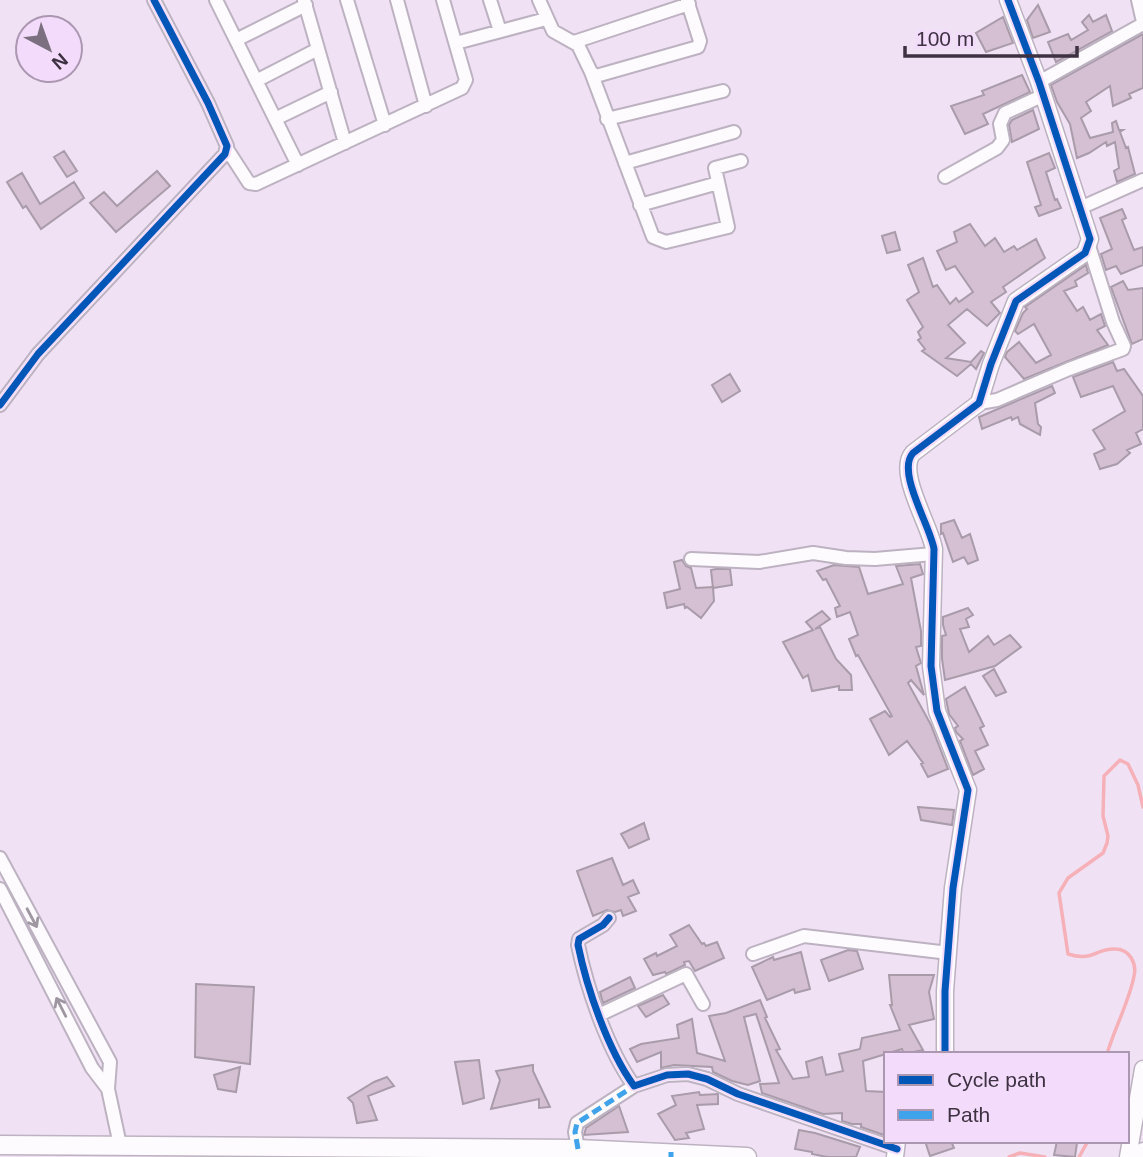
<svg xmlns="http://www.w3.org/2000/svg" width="1143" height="1157" font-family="Helvetica,sans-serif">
<rect width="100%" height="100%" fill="#f0e2f4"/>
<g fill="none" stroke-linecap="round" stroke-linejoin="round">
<path stroke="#f6b0b8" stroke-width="3.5" d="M1107,1054C1114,1030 1130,999 1134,976C1137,964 1130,949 1115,949C1096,948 1093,962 1068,954L1059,893L1068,878L1103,853L1107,843L1108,836L1103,816L1104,776L1120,760L1128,764L1138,785L1143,807
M1009,1157L1020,1153L1045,1157
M1079,1157L1088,1141"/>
</g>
<path fill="#d4c0d2" stroke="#a99ba9" stroke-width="2" d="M1038,5L1050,32L1033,38L1027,20Z
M1089,15L1093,22L1106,15L1112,31L1056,62L1048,42L1068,34L1071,40L1088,30L1082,22Z
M1003,17L1013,43L986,52L976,33Z
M1143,34V88L1129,94L1131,98L1113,106L1110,86L1086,102L1091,111L1081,118L1090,138L1113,132L1112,123L1116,121L1119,130H1123L1120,132L1126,148L1128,147L1135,174L1117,182L1114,171L1119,168L1115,142L1107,146L1106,142L1089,153L1077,158L1070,124L1057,102L1051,85Z
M1022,75L1030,92L983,114L988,124L965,134L951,106L984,95L982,91Z
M1033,110L1039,129L1012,142L1009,125L1012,120Z
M64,151L77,171L67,177L54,157Z
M1049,153L1055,168L1046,172L1055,200L1057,199L1061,208L1039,216L1035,207L1041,205L1027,162Z
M157,171L170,186L116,232L90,203L104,192L117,206Z
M22,173L40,204L74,182L84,198L41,229L26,206L23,208L7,182Z
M1122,209L1126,218L1122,220L1134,250L1143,247V265L1121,274L1116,266L1106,270L1101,254L1112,249L1100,218Z
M970,224L985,246L995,238L1004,252L1014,246L1017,250L1036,239L1045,258L1003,287L1006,292L991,302L1000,313L987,326L967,309L948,325L965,343L946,358L971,362L981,351L984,353L976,369L971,364L957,376L922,351L925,349L918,340L921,338L918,332L923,327L907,300L919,292L908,265L923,258L933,287L937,285L950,304L956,298L959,302L973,292L955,266L946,270L937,251L957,242L954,232Z
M895,232L900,250L887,253L882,236Z
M1086,265L1088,273L1075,281L1077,286L1064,291L1077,311L1083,307L1090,320L1101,314L1105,326L1097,330L1108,345L1024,379L1005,357L1007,352L1019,342L1036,363L1051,355L1034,324L1018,334L1015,331L1023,313L1027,309L1025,307Z
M1123,281L1128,290L1143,288V339L1132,344L1111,287Z
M1113,362L1117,371L1124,369L1143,396V429L1136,433L1141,444L1127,450L1130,453L1117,464L1100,469L1094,454L1105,449L1093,430L1125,411L1113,386L1081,397L1073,377Z
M730,374L740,391L722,402L712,385Z
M1052,386L1055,393L1035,403L1038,424L1041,427L1040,435L1020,424L1018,417L1012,420L1011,417L982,429L979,417Z
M954,520L962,538L970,534L978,560L968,564L964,557L953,562L943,533L941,534V524Z
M682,560L686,566L691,568L696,588L713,587L714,601L701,618L687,607L685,608L684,604L667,608L664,593L680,589L674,562Z
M920,564L923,574L911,578L921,631V646L916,647L921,663L916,666L924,695L911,680L908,683L931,725L948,769L928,777L921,764L923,763L907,741L889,755L870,719L885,711L890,717L892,716L858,655L856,656L849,639L858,635L850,612L837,617L835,608L840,606L826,579L823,580L817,571L834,565L859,567L868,594L903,584L896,566Z
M716,569H730L732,585L713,588L711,570Z
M968,608L973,615L966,619L969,627L960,629L969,652L988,636L994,645L1010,635L1021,647L995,666L945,680L942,659V636L946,635L943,625V617Z
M822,611L830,619L815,629L820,627L836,659L851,675L852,690H839V686L812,691L808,675L803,678L783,642L813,630L806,622Z
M994,669L1006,692L996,696L983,676Z
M965,687L984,726L980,728L988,745L975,751L984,769L973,775L960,741L963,739L956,732L955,728L958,726L949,714L946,699Z
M918,807L954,810L952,825L921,820Z
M644,823L649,839L629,848L621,834Z
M612,858L623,885L633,880L639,893L628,897L636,911L623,916L621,910L615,912L607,910L593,916L577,871Z
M689,925L702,944L704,943L706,946L717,942L724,958L695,971L689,961L684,962L685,965L666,974L665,972L653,975L644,959L656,953L657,956L677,946L670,935Z
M848,950L857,951L863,969L829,981L821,960Z
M801,952L810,989L795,993L794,989L767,1000L752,967L773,957L774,960Z
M889,975H934L929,992L934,1019L909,1025L923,1050L904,1054L902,1049L863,1061L866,1091L886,1092L884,1135L861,1127V1124H852L842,1121V1113L823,1114L762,1093L760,1084L779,1083L756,1014L744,1017L760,1081L748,1085L732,1081L713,1072L712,1067L674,1065L661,1068V1052L637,1062L630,1049L641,1044L679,1038L677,1025L692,1019L697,1053L725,1061L709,1016L726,1013L760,1000L767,1017L765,1018L780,1049L776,1050L793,1079L809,1077L806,1062L822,1057L826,1075L843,1071L839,1054L860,1049L862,1038L900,1030L890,1005H892Z
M630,977L635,988L603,1003L600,992Z
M196,984L254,987L250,1064L195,1057Z
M663,995L669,1004L646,1017L638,1006Z
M479,1060L484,1098L463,1104L455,1062Z
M533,1065V1071L550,1107L539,1108V1099L491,1109L500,1080L496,1071Z
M240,1067L236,1092L218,1089L214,1075Z
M387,1077L394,1086L368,1096L377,1120L357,1123L353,1103L348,1098L374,1082Z
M699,1092L700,1095L718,1094V1104L697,1105L704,1129L686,1133L689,1138L675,1140L658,1114L676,1105L672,1096Z
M619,1106L628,1132L584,1135L586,1128Z
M799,1130L815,1133L860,1147L856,1157H827L812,1154V1152L795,1149Z
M925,1141H951L954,1148L930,1156Z
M1057,1141L1077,1143L1075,1157L1054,1155Z"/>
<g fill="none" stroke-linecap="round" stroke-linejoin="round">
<defs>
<path id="minor" d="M216,0L298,165
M304,0L345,143
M347,0L385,125
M397,0L426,106
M490,0L500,31
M539,0L553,31L578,45L591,72L596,76L698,47L700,41L687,0
M1138,0L1143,22
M236,40L306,5
M574,42L689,4
M456,43L546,19
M591,72L653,237L666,242L728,227L715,168L741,161
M256,81L318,49
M1039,82L1143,24
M275,119L331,92
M607,119L723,91
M227,149L249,183L256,184L462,88L466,80L443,0
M625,163L734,132
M945,177L997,148L1003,140L1000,124L1005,113L1044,95
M640,205L718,183
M1080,208L1143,180
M979,403L997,400L1069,369L1123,349L1124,346L1113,322L1089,246
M0,405L38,354L225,154L227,146L208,103L154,0
M691,559L759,562L813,553L846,558L875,559L933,554
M0,858L110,1062L108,1089L120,1145
M0,889L92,1068L108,1089
M609,918L603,925L579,939L578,945C587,989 608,1050 634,1086L667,1075L688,1074L707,1079L738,1094L897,1149
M753,954L804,936L949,953
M599,1015L686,974L703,1004
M578,1149L575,1132L577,1123L634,1086"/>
<path id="tertiary" d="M945,1054V991L953,888L968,790L937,711L931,666L934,549C930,525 896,472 913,453L979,403L991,364L1016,301L1085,253L1090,239L1039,82L1008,0
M895,1157L897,1141
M1128,1157L1143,1069
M1142,1157L1143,1151"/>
<path id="secondary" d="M0,1145L578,1149L747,1157"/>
</defs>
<use href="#minor" stroke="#bdb2c1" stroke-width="16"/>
<use href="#tertiary" stroke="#bdb2c1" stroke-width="19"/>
<use href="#secondary" stroke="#bdb2c1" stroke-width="21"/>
<use href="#minor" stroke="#fdfbfd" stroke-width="12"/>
<use href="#tertiary" stroke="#fdfbfd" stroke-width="16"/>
<use href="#secondary" stroke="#fdfbfd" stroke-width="18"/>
<path stroke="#3fa3ec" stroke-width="5" stroke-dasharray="10 5" stroke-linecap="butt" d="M578,1149L575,1132L577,1123L634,1086
M671,1152V1157"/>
<defs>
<path id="cycleway" d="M0,405L38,354L225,154L227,146L208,103L154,0
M609,918L603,925L579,939L578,945C587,989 608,1050 634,1086L667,1075L688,1074L707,1079L738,1094L897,1149
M945,1054V991L953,888L968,790L937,711L931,666L934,549C930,525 896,472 913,453L979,403L991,364L1016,301L1085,253L1090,239L1039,82L1008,0"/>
</defs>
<use href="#cycleway" stroke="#f3dbfb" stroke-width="11"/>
<use href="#cycleway" stroke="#0057b8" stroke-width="7"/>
</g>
<defs><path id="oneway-shaft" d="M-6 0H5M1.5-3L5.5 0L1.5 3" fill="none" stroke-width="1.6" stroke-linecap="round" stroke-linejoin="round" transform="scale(1.75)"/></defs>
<g stroke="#9e96a0">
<use href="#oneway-shaft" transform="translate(32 918) rotate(62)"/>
<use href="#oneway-shaft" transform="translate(61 1007) rotate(-117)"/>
</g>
<rect x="884" y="1052" width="245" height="91" fill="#f3dbfb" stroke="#ab97b1" stroke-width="2"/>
<rect x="898" y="1075" width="35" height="10" fill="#0057b8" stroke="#ab97b1" stroke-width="2"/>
<text x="947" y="1087" font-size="21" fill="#3e3242">Cycle path</text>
<rect x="898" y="1110" width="35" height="10" fill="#3fa3ec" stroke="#ab97b1" stroke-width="2"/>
<text x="947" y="1122" font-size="21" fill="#3e3242">Path</text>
<g transform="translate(49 49) rotate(139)"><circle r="33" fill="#f3dbfb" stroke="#ab97b1" stroke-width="2"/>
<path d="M0-5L12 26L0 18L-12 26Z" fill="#7c7080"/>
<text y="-10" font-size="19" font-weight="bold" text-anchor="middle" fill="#3e3242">N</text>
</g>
<path d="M905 46v10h172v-10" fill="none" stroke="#3e3242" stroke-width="3.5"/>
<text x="916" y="46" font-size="21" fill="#3e3242" stroke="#f3dbfb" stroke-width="5" paint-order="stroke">100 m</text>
</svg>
